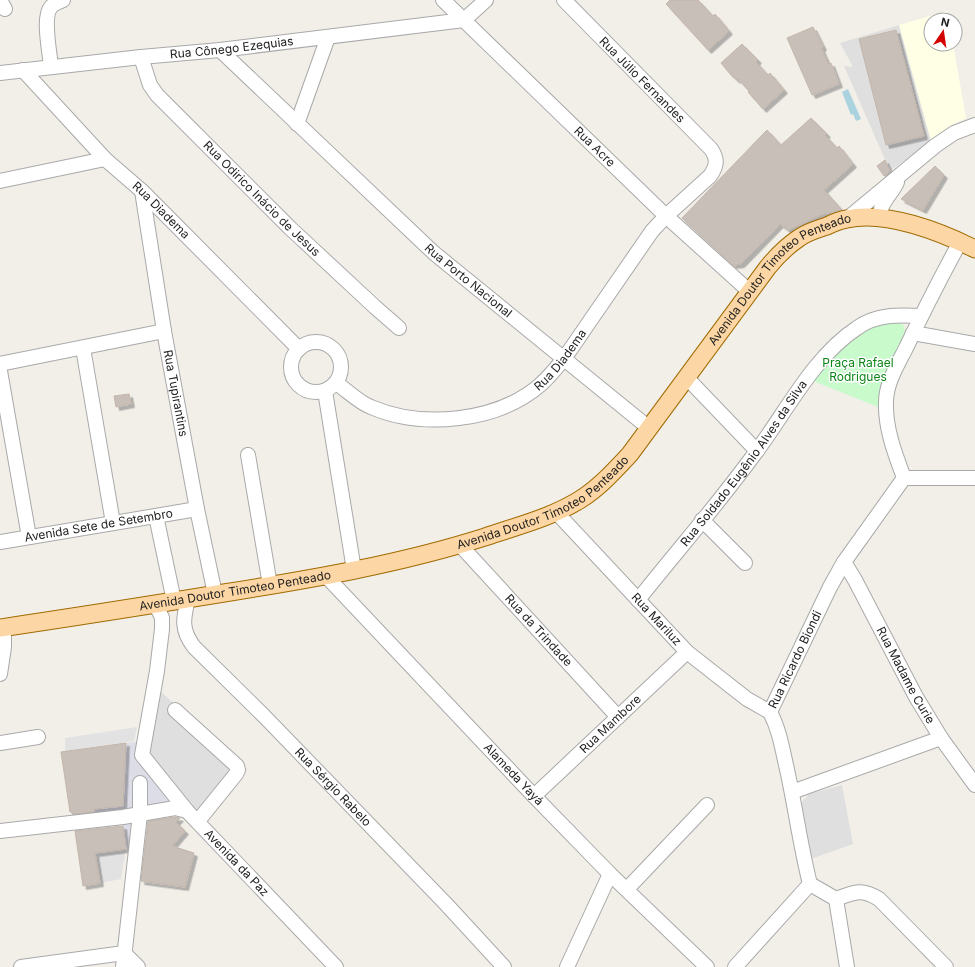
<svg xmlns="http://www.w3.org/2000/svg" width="975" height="967" font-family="Inter,sans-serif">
<defs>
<filter id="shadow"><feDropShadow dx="3.5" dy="3.5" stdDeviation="0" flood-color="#0004"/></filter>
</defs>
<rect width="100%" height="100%" fill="#f2efe9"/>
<path fill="#e0dfdf" d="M899,25L931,141L890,171L844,66L853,67L840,43Z
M158,689L247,769L204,823L146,754Z
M842,785L853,844L811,859L801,803L809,794Z"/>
<path fill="#ffffe5" d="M947,11L948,20H931V44H953L966,118L952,125L931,141L899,25Z"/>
<path fill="#c8facc" d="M892,322H902L905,331L882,383L878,407L813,381L841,347L874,326Z"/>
<path fill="#e2e2e2" d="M137,727L134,741L65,751V738Z
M126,848L121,879L100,883L95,853Z"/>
<path fill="#dddde8" d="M145,741L146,754L178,811L145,818L140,847L126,848L123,825L96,828V825L74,827L72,812L123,806L126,743Z"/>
<path fill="#aad3df" d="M848,89L861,119L856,121L853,114L851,115L842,92Z"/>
<path fill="#c7bfb8" stroke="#c4b6ab" filter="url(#shadow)" d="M670,0H698L713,16L715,14L729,31L708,50L666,4Z
M813,27L823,47L821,48L828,64L831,63L839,84L812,95L787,38Z
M896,30L924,136L886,145L859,39Z
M742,44L758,60L756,62L768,75L770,73L784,90L763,109L748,92L749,91L738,79L737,80L731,75L721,63Z
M811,118L827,134L825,135L837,148L839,146L853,164L824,190L842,210L822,214L788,230L780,224L741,264L733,265L682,218L767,130L781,145Z
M885,160L890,171L884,176L877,166Z
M935,166L944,175L923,210L901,199Z
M129,394L131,404L116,407L114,396Z
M126,743L123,806L94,809V812L72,814V812H70L61,752Z
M175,817L180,818L176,822L185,831L172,846L194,853L185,887L141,881L148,821Z
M123,826L126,849L95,853L100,883L83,886L75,831Z"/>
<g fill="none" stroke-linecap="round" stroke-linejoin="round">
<defs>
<g id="minor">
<path d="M0,0L5,9"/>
<path id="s1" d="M443,0L666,216L749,291"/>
<path d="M464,20L486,0"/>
<path id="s2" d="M220,50L434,253L649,428"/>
<path id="s3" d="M141,57L150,85L157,95L290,228L375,307L399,328"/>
<path d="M51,67C50,53 42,17 51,7C54,3 59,2 63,0"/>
<path id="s4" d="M23,70L105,159L142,191L299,349"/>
<path id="s5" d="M0,73L141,57L220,50L464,20"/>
<path d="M297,124L328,37"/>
<path d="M0,181L105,159"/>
<path id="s6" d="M142,191L164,331L197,509L215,594"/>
<path d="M882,218C875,207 893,193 897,182"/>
<path d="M847,219L935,146L954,133L975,125"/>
<path d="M913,333L975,344"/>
<circle cx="316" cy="367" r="25"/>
<path d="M83,348L113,523"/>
<path d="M0,364L164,331"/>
<path d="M0,371L29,537"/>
<path d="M686,377L757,451"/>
<path id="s7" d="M336,383C347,390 358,402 371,407C422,429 497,422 540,385C561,366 576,341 592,318C612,289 632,260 652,231L666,216L710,176C717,166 718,159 711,149L564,0"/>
<path d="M325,391L354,570"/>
<path d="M248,455L270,585"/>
<path d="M904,478C895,454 885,428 886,402C886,383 898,364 906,348C923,312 941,277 960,242"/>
<path d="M904,478H975"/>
<path id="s8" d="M556,512L687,652L747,699L770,712"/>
<path d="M156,516L174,601"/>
<path d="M702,520L745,563"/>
<path id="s9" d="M0,542L197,509"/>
<path id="s10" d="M460,545L618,717"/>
<path id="s11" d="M844,562L855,580L916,697L941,738L975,785"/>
<path id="s12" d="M326,576L534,796L610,874L707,967"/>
<path id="s13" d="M188,599C183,619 181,630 194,647L264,716L446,904L504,967"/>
<path id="s14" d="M638,600C677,551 719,503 756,452C786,412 814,356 857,328C876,314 898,315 921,316"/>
<path id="s15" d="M153,604L159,611L162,618V629L157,671L142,755L187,811L336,967"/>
<path d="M0,674L4,647V628"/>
<path d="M175,710L237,766L238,770L236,774L198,821"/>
<path d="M0,743L38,737"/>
<path d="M792,792L941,738"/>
<path id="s16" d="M534,796L687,652"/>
<path d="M0,831L123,817L175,808L187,811"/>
<path id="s17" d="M810,884C800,845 795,804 786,765C782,747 779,729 770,712L830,587L844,562L904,478"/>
<path d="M810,884L836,899C854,892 862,888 879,899L946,967"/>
<path d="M627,889L707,805"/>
<path d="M836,899L847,967"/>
<path d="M124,953L138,967"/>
<path d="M21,967L124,953"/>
<path d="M123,967L140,814V783"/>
<path d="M567,967L610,874"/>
<path d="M735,967L810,884"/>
</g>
<g id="major">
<path id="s18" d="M0,628C75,617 150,605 224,593C312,579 400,564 485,537C517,526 553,517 581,499C600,487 615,470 630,454L768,267C777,256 787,246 799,238C807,232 818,229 827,226C833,223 840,220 847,219C885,210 941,232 975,249"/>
</g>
</defs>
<use href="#minor" stroke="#a9a9a9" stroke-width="16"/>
<use href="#major" stroke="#a06b00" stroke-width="19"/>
<use href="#minor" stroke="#fff" stroke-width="14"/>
<use href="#major" stroke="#fcd6a4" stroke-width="17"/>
</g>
<g text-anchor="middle" stroke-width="3" stroke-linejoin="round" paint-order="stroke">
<g font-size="12" fill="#222" stroke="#fff">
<text dy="4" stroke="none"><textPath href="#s5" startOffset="233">Rua Cônego Ezequias</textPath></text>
<text transform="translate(642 80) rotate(45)" y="4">Rua Júlio Fernandes</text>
<text dy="4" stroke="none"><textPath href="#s1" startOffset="211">Rua Acre</textPath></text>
<text dy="4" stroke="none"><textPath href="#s3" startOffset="189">Rua Odirico Inácio de Jesus</textPath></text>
<text dy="4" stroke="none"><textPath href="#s4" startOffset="197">Rua Diadema</textPath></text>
<text dy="4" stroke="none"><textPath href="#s2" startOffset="339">Rua Porto Nacional</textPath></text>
<text dy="4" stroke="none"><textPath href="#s18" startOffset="898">Avenida Doutor Timoteo Penteado</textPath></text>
<text dy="4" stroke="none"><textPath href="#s7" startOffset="253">Rua Diadema</textPath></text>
<text dy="4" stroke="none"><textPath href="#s6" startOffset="205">Rua Tupirantins</textPath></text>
<text dy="4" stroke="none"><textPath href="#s14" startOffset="173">Rua Soldado Eugênio Alves da Silva</textPath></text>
<text dy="4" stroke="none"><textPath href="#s18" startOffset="562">Avenida Doutor Timoteo Penteado</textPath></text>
<text dy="4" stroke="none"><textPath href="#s9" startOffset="100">Avenida Sete de Setembro</textPath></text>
<text dy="4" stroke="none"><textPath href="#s18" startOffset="238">Avenida Doutor Timoteo Penteado</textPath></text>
<text dy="4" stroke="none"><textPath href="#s8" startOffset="147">Rua Mariluz</textPath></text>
<text dy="4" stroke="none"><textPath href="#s10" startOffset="116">Rua da Trindade</textPath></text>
<text dy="4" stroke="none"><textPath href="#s17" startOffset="235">Rua Ricardo Biondi</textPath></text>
<text dy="4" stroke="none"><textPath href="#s11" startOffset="129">Rua Madame Curie</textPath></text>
<text dy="4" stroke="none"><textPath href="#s16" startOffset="105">Rua Mambore</textPath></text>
<text dy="4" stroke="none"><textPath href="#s12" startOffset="273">Alameda Yayá</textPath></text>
<text dy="4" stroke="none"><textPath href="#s13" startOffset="248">Rua Sérgio Rabelo</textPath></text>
<text dy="4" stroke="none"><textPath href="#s15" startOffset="299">Avenida da Paz</textPath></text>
</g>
<g font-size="12" fill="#0c8416" stroke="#fff">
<text x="858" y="367">Praça Rafael<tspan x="858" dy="14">Rodrigues</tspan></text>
</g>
</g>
<g transform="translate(943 32) rotate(13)"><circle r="19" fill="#ffffff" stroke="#a7a7a7"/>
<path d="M0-3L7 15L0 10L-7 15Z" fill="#d40000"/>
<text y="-6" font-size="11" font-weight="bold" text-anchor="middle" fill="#222222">N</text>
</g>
</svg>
